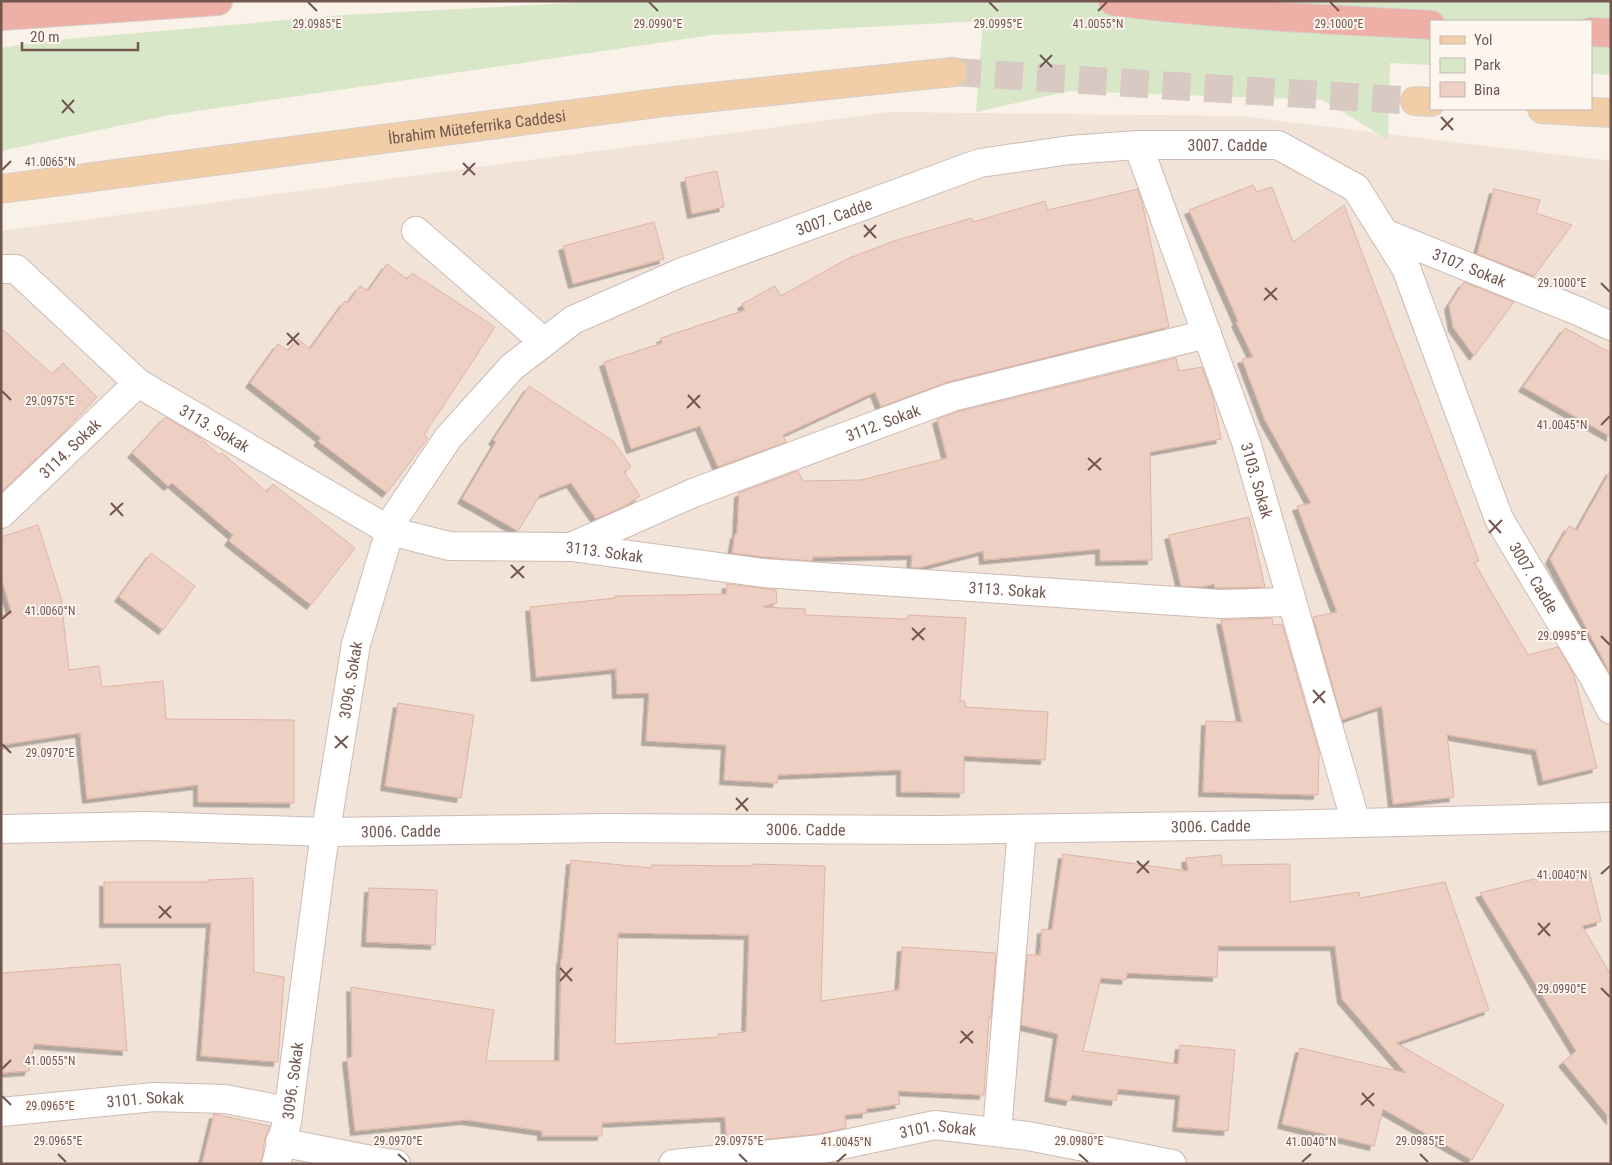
<svg xmlns="http://www.w3.org/2000/svg" width="1612" height="1165" font-family="'Roboto Condensed',sans-serif">
<defs>
<filter id="shadow"><feDropShadow dx="-4.5" dy="4.5" stdDeviation="0" flood-color="#0004"/></filter>
</defs>
<rect width="100%" height="100%" fill="#faf1e9"/>
<path fill="#f1e3d8" d="M889,112L1240,116L1611,161V1164H1V231Z"/>
<path fill="#d8e7c8" d="M610,1H1611V75L1591,74V21H1431V65L1390,63L1388,140L1323,100L1070,91L976,112L983,21L712,35L170,115L1,151V48L45,41L344,15Z"/>
<path fill="#edcfc3" stroke="#deb4a5" fill-rule="evenodd" filter="url(#shadow)" d="M717,171L724,207L692,214L685,178Z
M1253,185L1257,192L1272,187L1293,242L1344,205L1479,561L1474,562L1528,655L1558,647L1574,675L1597,768L1543,781L1536,750L1447,735L1454,797L1393,804L1382,706L1342,720L1313,617L1337,612L1297,506L1311,503L1265,420L1242,359L1253,357L1236,322L1238,321L1189,210Z
M1138,189L1142,202L1169,327L948,382L881,407L875,392L783,435L786,442L718,467L700,426L631,449L604,362L662,343L661,338L745,310L742,304L775,286L781,296L847,259L894,241L972,218L973,222L1045,201L1048,210Z
M1494,189L1540,200L1536,213L1572,225L1534,276L1477,254Z
M654,222L664,259L573,284L563,246Z
M387,264L407,279L412,273L495,327L424,435L428,438L387,493L318,441L321,438L250,383L278,344L288,351L298,339L310,349L345,301L348,303L360,286L368,291Z
M1464,282L1514,302L1474,356L1453,327L1449,305Z
M1,328L52,374L63,363L97,397L57,439L1,492Z
M1565,328L1611,353V437L1523,387Z
M1176,358L1179,371L1202,367L1213,398L1221,439L1150,452L1152,560L1100,561V549L984,560L983,551L918,568L911,567L912,555L813,557L812,561L765,557L732,553L735,534H737L739,493L798,471L803,481L861,480L947,458L937,419L957,412Z
M529,386L613,441L631,467L624,472L640,496L625,506L596,519L571,483L540,495L518,531L462,499L496,442L493,440Z
M165,417L199,437L219,455L222,453L267,492L273,484L355,548L311,605L229,541L233,535L172,483L168,486L132,453Z
M1611,470V675L1550,559L1569,526L1577,530Z
M1249,517L1265,587L1220,588H1215L1214,584L1202,587L1181,586L1169,535Z
M38,525L61,598L69,670L99,666L102,687L163,681L166,719L294,720V803L198,802V785L87,799L80,733L1,745V615L12,614L1,578V537Z
M151,553L195,586L163,630L119,597Z
M727,584L776,590L777,603L762,607L805,609V615L907,619L908,615L966,618L960,701H965V707L1048,712L1045,760L964,756V793L901,792V770L778,775L777,783L724,780L726,745L646,741L649,693L617,694L616,669L536,677L530,607L615,598V596L726,594Z
M1272,618L1273,625L1282,624L1319,752L1318,795L1203,792L1206,721L1242,722L1221,620Z
M398,703L474,715L461,798L385,786Z
M1063,854L1188,871L1186,858L1221,855L1222,865L1290,864V902L1359,892L1360,898L1445,882L1489,1010L1396,1043L1504,1105L1472,1160L1383,1109L1374,1146L1282,1124L1300,1048L1406,1073L1342,999L1335,946H1218L1217,977L1127,973L1126,980L1101,978L1083,1051L1178,1064L1180,1045L1235,1050L1228,1131L1177,1127L1180,1095L1118,1089L1116,1101L1072,1095L1070,1101L1049,1097L1058,1034L1021,1025L1027,955H1040L1042,929L1052,930Z
M571,860L652,868V865L752,866V864L825,866L821,1001L899,990L902,947L996,953L991,1018L989,1017L984,1095L898,1091L900,1104L866,1109L867,1113L845,1115L846,1128L820,1134L727,1143L725,1117L602,1123V1136H542V1131L466,1120L355,1131L347,1058L352,1057L351,987L494,1010L486,1061H559L561,959H562ZM618,933L749,935L746,1032L718,1034V1037L615,1044Z
M1572,869L1574,874L1589,871L1601,921L1582,926L1611,975V1120L1563,1062L1576,1051L1480,893Z
M253,878L254,972L284,977L278,1062L201,1056L211,923H104V882H208V880Z
M369,888L437,890L435,945L366,942Z
M120,964L127,1051L34,1044L29,1071L1,1073V973Z
M214,1114L270,1126L265,1138L261,1164H202Z"/>
<g fill="none" stroke-linecap="round" stroke-linejoin="round">
<path stroke="#d8cac2" stroke-width="28" stroke-dasharray="28 14" stroke-linecap="butt" d="M953,72L1415,101"/>
<defs>
<g id="minor">
<path id="s1" d="M1138,145L1246,442L1356,823"/>
<path d="M416,231L544,342"/>
<path id="s2" d="M1384,233L1578,311L1611,326"/>
<path id="s3" d="M1,269H16L138,383L390,531L449,546L571,547L763,573L1220,604L1292,602"/>
<path id="s4" d="M1,514L138,383"/>
<path id="s5" d="M571,547L693,493L952,397L1207,334"/>
<path id="s6" d="M1,829L148,826L326,832L605,828L938,830L1272,825L1611,817"/>
<path id="s7" d="M1,1112L154,1097L225,1099L288,1111"/>
<path d="M997,1132L1022,829"/>
<path d="M280,1142L386,1163L396,1164"/>
<path id="s8" d="M276,1164L287,1122L322,855L356,644L393,520L448,438L512,367L573,320L680,273L980,163L1070,150L1138,145H1278L1356,188L1406,268L1499,519L1595,679L1611,710"/>
<path id="s9" d="M673,1164L822,1149L935,1125L1028,1136L1172,1164"/>
</g>
<g id="major">
<path d="M1415,101L1431,102"/>
<path d="M1542,109L1611,113"/>
<path id="s10" d="M1,189L665,102L953,72"/>
</g>
<path id="highway" d="M1113,1C1218,15 1325,19 1431,25
M1,16L218,1
M1591,32L1611,33"/>
</defs>
<use href="#minor" stroke="#cebbb3" stroke-width="30"/>
<use href="#major" stroke="#d5cdca" stroke-width="30"/>
<use href="#highway" stroke="#d5cdca" stroke-width="30"/>
<use href="#minor" stroke="#fff" stroke-width="28"/>
<use href="#major" stroke="#f2cea8" stroke-width="28"/>
<use href="#highway" stroke="#eeb0a6" stroke-width="28"/>
</g>
<path fill="none" stroke="#72574f" stroke-width="2" d="M308,2L317,11M649,2L658,11M989,2L998,11M1330,2L1339,11M1098,11L1107,2M1040,55L1052,67M1040,67L1052,55M62,100L74,113M62,113L74,100M1441,117L1453,130M1441,130L1453,118M463,163L475,175M2,170L11,161M463,175L475,163M864,225L876,238M864,237L876,225M1601,283L1610,292M1265,288L1277,300M1264,300L1277,288M287,333L299,345M287,345L299,333M2,391L11,400M688,395L700,408M687,408L700,395M1601,425L1610,416M1088,458L1101,470M1088,470L1101,458M111,503L123,516M110,515L123,503M1489,520L1501,533M1489,533L1502,520M511,565L524,578M511,578L524,566M2,619L11,611M912,628L924,640M1601,636L1610,645M912,640L925,628M1313,690L1325,703M1313,703L1325,691M335,736L347,748M2,744L11,753M335,748L348,736M736,798L748,811M736,810L748,798M1137,861L1149,873M1137,873L1149,861M1601,874L1610,866M159,906L171,918M159,918L171,906M1538,923L1550,936M1538,935L1550,923M560,968L572,981M560,981L572,968M1601,988L1610,997M961,1031L973,1043M960,1043L973,1031M2,1069L11,1060M1362,1093L1374,1106M2,1096L11,1105M1361,1105L1374,1093M58,1154L66,1162M398,1154L407,1162M739,1154L747,1162M1079,1154L1088,1162M1420,1154L1428,1162M837,1162L846,1154M1302,1162L1311,1154"/>
<g text-anchor="middle" stroke-width="4" stroke-linejoin="round" paint-order="stroke">
<g font-size="16" fill="#72574f" stroke="#fdf6ef">
<text dy="6" stroke="none"><textPath href="#s10" startOffset="480">İbrahim Müteferrika Caddesi</textPath></text>
<text dy="6" stroke="none"><textPath href="#s8" startOffset="1612">3007. Cadde</textPath></text>
<text dy="6" stroke="none"><textPath href="#s8" startOffset="1208">3007. Cadde</textPath></text>
<text dy="6" stroke="none"><textPath href="#s2" startOffset="92">3107. Sokak</textPath></text>
<text dy="6" stroke="none"><textPath href="#s5" startOffset="336">3112. Sokak</textPath></text>
<text dy="6" stroke="none"><textPath href="#s3" startOffset="271">3113. Sokak</textPath></text>
<text dy="6" stroke="none"><textPath href="#s4" startOffset="95">3114. Sokak</textPath></text>
<text dy="6" stroke="none"><textPath href="#s1" startOffset="356">3103. Sokak</textPath></text>
<text dy="6" stroke="none"><textPath href="#s3" startOffset="691">3113. Sokak</textPath></text>
<text dy="6" stroke="none"><textPath href="#s8" startOffset="2182">3007. Cadde</textPath></text>
<text dy="6" stroke="none"><textPath href="#s3" startOffset="1096">3113. Sokak</textPath></text>
<text dy="6" stroke="none"><textPath href="#s8" startOffset="490">3096. Sokak</textPath></text>
<text dy="6" stroke="none"><textPath href="#s6" startOffset="1210">3006. Cadde</textPath></text>
<text dy="6" stroke="none"><textPath href="#s6" startOffset="805">3006. Cadde</textPath></text>
<text dy="6" stroke="none"><textPath href="#s6" startOffset="400">3006. Cadde</textPath></text>
<text dy="6" stroke="none"><textPath href="#s8" startOffset="85">3096. Sokak</textPath></text>
<text dy="6" stroke="none"><textPath href="#s7" startOffset="145">3101. Sokak</textPath></text>
<text dy="6" stroke="none"><textPath href="#s9" startOffset="268">3101. Sokak</textPath></text>
</g>
</g>
<g font-size="12" text-anchor="middle" fill="#72574f" stroke="#fdf6ef" stroke-width="4" stroke-linejoin="round" paint-order="stroke">
<text x="1098" y="28">41.0055°N</text>
<text x="317" y="28">29.0985°E</text>
<text x="658" y="28">29.0990°E</text>
<text x="998" y="28">29.0995°E</text>
<text x="1339" y="28">29.1000°E</text>
<text x="50" y="166">41.0065°N</text>
<text x="1562" y="287">29.1000°E</text>
<text x="50" y="405">29.0975°E</text>
<text x="1562" y="429">41.0045°N</text>
<text x="50" y="615">41.0060°N</text>
<text x="1562" y="640">29.0995°E</text>
<text x="50" y="757">29.0970°E</text>
<text x="1562" y="879">41.0040°N</text>
<text x="1562" y="993">29.0990°E</text>
<text x="50" y="1065">41.0055°N</text>
<text x="50" y="1110">29.0965°E</text>
<text x="58" y="1145">29.0965°E</text>
<text x="398" y="1145">29.0970°E</text>
<text x="739" y="1145">29.0975°E</text>
<text x="1079" y="1145">29.0980°E</text>
<text x="1420" y="1145">29.0985°E</text>
<text x="846" y="1146">41.0045°N</text>
<text x="1311" y="1146">41.0040°N</text>
</g>
<rect width="1612" height="1165" fill="none" stroke="#72574f" stroke-width="5"/>
<rect x="1430" y="20" width="162" height="90" fill="#fdf6ef" stroke="#c5b6af"/>
<rect x="1440" y="36" width="25" height="8" fill="#f2cea8" stroke="#c5b6af"/>
<text x="1474" y="45" font-size="15" fill="#72574f">Yol</text>
<rect x="1440" y="58" width="25" height="15" fill="#d8e7c8" stroke="#c5b6af"/>
<text x="1474" y="70" font-size="15" fill="#72574f">Park</text>
<rect x="1440" y="82" width="25" height="15" fill="#edcfc3" stroke="#c5b6af"/>
<text x="1474" y="95" font-size="15" fill="#72574f">Bina</text>
<path d="M22 42v8h116v-8" fill="none" stroke="#72574f" stroke-width="2.5"/>
<text x="30" y="42" font-size="15" fill="#72574f" stroke="#fdf6ef" stroke-width="4" paint-order="stroke">20 m</text>
</svg>
